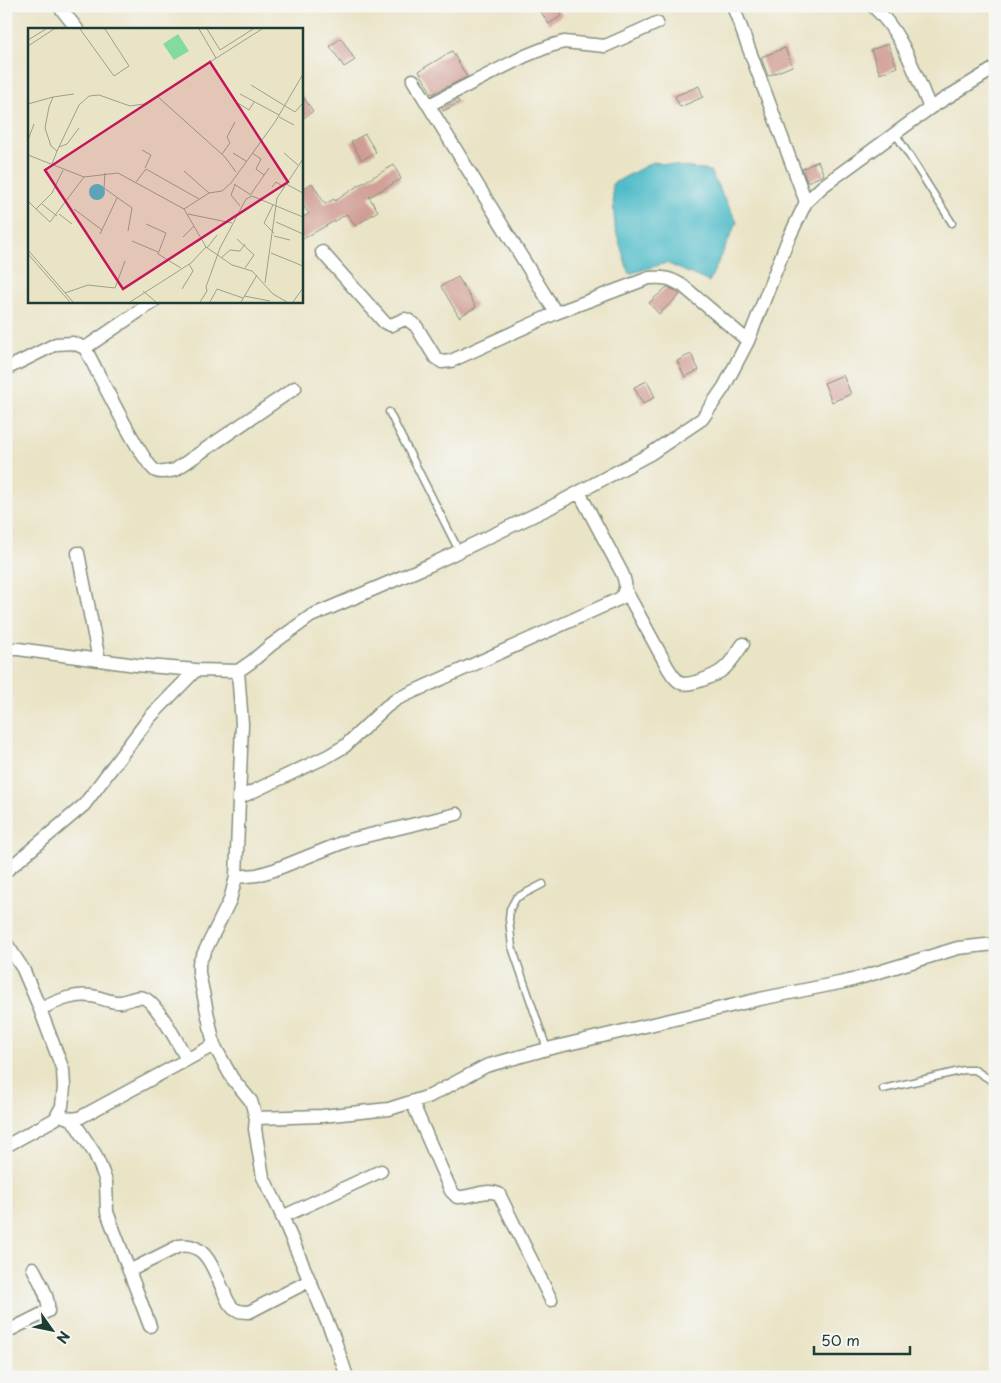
<svg xmlns="http://www.w3.org/2000/svg" width="1001" height="1383" font-family="'Playpen Sans',sans-serif">
<rect width="100%" height="100%" fill="#f6f6f2"/>
<filter id="ink" filterUnits="userSpaceOnUse"><feTurbulence type="fractalNoise" baseFrequency=".02" numOctaves="2"/><feDisplacementMap in="SourceGraphic" scale="10" xChannelSelector="R" yChannelSelector="G"/><feConvolveMatrix kernelMatrix="1 2 1 2 8 2 1 2 1" color-interpolation-filters="sRGB"/></filter>
<filter id="wash" filterUnits="userSpaceOnUse"><feTurbulence type="fractalNoise" baseFrequency=".0096" numOctaves="4" result="noise"/><feDisplacementMap in="SourceGraphic" scale="20" xChannelSelector="R" yChannelSelector="G"/><feGaussianBlur stdDeviation="1.12" result="paint"/><feColorMatrix in="noise" values="0 0 0 0 0 0 0 0 0 0 0 0 0 0 0 0 0 1.4 0 .05"/><feComposite in="paint" operator="in"/></filter>
<g filter="url(#wash)">
<rect width="100%" height="100%" fill="#eae4c7"/>
<path fill="#4ebbc9" stroke="#367c7e" d="M653,162L710,171L737,222L709,282L666,263L629,274L615,228L612,184Z"/>
<g id="blocks">
<path fill="#d09d94" d="M537,6H556L562,15L549,24Z
M341,38L355,60L344,67L330,46Z
M888,44L897,67L880,74L871,50Z
M785,48L792,66L768,76L761,57Z
M452,51L467,77L432,94L419,71Z
M699,86L703,97L680,107L675,96Z
M301,94L313,111L301,120Z
M458,100L459,102L443,111L442,108Z
M365,134L376,152L362,160L351,142Z
M818,161L824,175L807,182L802,169Z
M394,165L401,179L369,197L378,211L355,226L347,214L301,240V218L309,214L301,202V190L312,183L325,204L334,199L335,201L359,185Z
M458,277L476,307L459,317L441,286Z
M667,287L676,291L680,295L659,314L649,303Z
M691,354L699,370L685,377L677,361Z
M843,375L851,394L832,402L824,383Z
M647,381L655,397L643,404L634,387Z"/>
</g>
</g>
<g filter="url(#ink)">
<use href="#blocks" fill-opacity="0" stroke="#84907e" stroke-width="1"/>
<g fill="none" stroke-linecap="round" stroke-linejoin="round">
<defs>
<path id="lane" d="M895,133L952,223
M389,412L459,551
M543,884L516,898L510,909L509,919L512,947L547,1049
M883,1089L964,1070H975L995,1083"/>
<path id="street" d="M59,6L77,29
M733,6L806,202
M873,6C903,34 914,71 930,108
M413,80L556,313
M429,105L525,56L550,46L564,42L605,46L657,23
M322,252L384,322L391,325L405,319L408,320L416,326L435,357L442,362L451,361L556,313L649,278C665,277 670,278 683,286L748,341
M85,348L154,301
M6,369L56,344L73,343L85,348C95,367 143,465 156,471C162,474 169,471 175,470L295,388
M78,553L99,660
M626,591L668,668C671,673 675,680 681,683C686,685 691,683 696,682C723,674 728,667 743,644
M6,649H18L136,665L196,670L238,671L251,662L271,645L311,616L430,565L551,507L650,454L702,419L724,387L748,341L787,242L806,202L823,186L930,108L995,68
M238,671L242,724L236,877L230,900L199,963V973L214,1045L232,1078L251,1101L256,1118L255,1129L263,1177L279,1209L334,1338L347,1377
M239,798L328,756L345,746L386,707L397,699L621,598C627,588 626,583 622,573L579,492
M6,871L84,805L150,717L196,670
M236,877L257,875L274,870L349,840L457,814
M6,943L23,969L38,1004L63,1070L64,1087L62,1106L55,1119L6,1146
M40,1009C56,1002 73,993 91,996C101,997 110,1003 121,1002C129,1001 138,994 146,999C160,1008 178,1044 187,1059
M412,1102L451,1191L457,1197C472,1198 484,1188 499,1194L551,1300
M65,1117L72,1119L79,1118L214,1045
M256,1118L322,1116L389,1109L430,1096L486,1066L547,1049L760,999L849,981L958,948L995,944
M72,1119L95,1154L103,1173L106,1182L107,1212L150,1326
M282,1217L381,1171
M129,1271L179,1246C207,1241 214,1272 224,1292C226,1298 229,1305 234,1309C239,1312 244,1312 249,1312L309,1281
M6,1332L48,1311C50,1298 39,1280 33,1268"/>
</defs>
<use href="#lane" stroke="#84907e" stroke-width="9"/>
<use href="#street" stroke="#84907e" stroke-width="15"/>
<use href="#lane" stroke="#fff" stroke-width="6"/>
<use href="#street" stroke="#fff" stroke-width="12"/>
</g>
</g>
<g transform="translate(28 28)">
<rect width="275" height="275" fill="#eae4c7"/>
<path d="M150,6L161,23L146,32L135,16Z" fill="#83dba0"/>
<path d="M61 164a8 8 0 1 1 16 0a8 8 0 1 1-16 0Z" fill="#4ebbc9"/>
<path fill="none" stroke="#99a18c" stroke-width="1" d="M52,1L86,48L101,38L77,1M171,1L188,30M179,1L192,22L225,1M0,12L18,1M0,18L26,1M223,57L267,84L275,75M212,66L251,87M129,68L197,129L208,144M208,74L221,82L226,74M0,76L25,69M251,89L266,97M0,112L6,96M31,119L39,116L51,100M114,122L123,127L117,140M29,123L51,77L61,68L71,67L102,78L116,76L234,1M205,125L218,133M224,125L233,131L228,141L236,147M256,125L270,137M194,126L202,115L199,109L207,94M0,127L56,149L90,145L156,181L178,219L204,237L224,243L245,266L259,274M24,136L29,123L23,118L17,100L21,79L25,69L46,66M156,143L181,165M77,145L76,160L104,180L100,203M108,154L118,141L171,171M206,156L223,167M258,156L275,165M207,157L203,167L212,178M244,159L248,154L256,159M223,166L241,140M0,173L8,181L24,165L35,142M14,176L29,188M245,177L236,195L246,205M8,181L22,194L56,149M46,181L74,202M156,181L181,165L194,163L203,155L247,94L275,46M31,186L44,196M160,186L204,195M248,194L275,206M118,196L138,205L130,226L153,240M72,206L89,170M246,208L262,212M155,209L166,198M209,211L226,227L217,240M104,213L130,224M179,220L189,207M0,222L45,274M243,225L275,238M0,226L42,274M193,230L202,222L212,223L217,216M237,255L249,170L275,131M154,261L165,243L161,236M115,263L128,274M37,265L60,257L87,260L97,233M216,268L242,273M102,274L163,235L178,219M172,274L179,263L178,259L192,220L218,171L224,168L275,189M182,274L189,261L215,270M213,274L229,247M265,274L275,260"/>
<path fill="#c2185b" fill-opacity="0.15" stroke="#c2185b" stroke-width="2.5" d="M182,34L260,154L95,261L17,142Z"/>
<rect width="275" height="275" fill="none" stroke="#1f3d34" stroke-width="2.5"/>
</g>
<rect width="1001" height="1383" fill="none" stroke="#f6f6f2" stroke-width="25"/>
<g transform="translate(52 1330) rotate(123)" stroke="#f6f6f2" stroke-width="4" paint-order="stroke">
<path d="M0-4L9 19L0 12L-9 19Z" fill="#1f3d34"/>
<text y="-8" font-size="14" font-weight="bold" text-anchor="middle" fill="#1f3d34">N</text>
</g>
<path d="M814 1346v8h96v-8" fill="none" stroke="#1f3d34" stroke-width="2.5"/>
<text x="821" y="1346" font-size="15" fill="#1f3d34" stroke="#f6f6f2" stroke-width="4" paint-order="stroke">50 m</text>
</svg>
